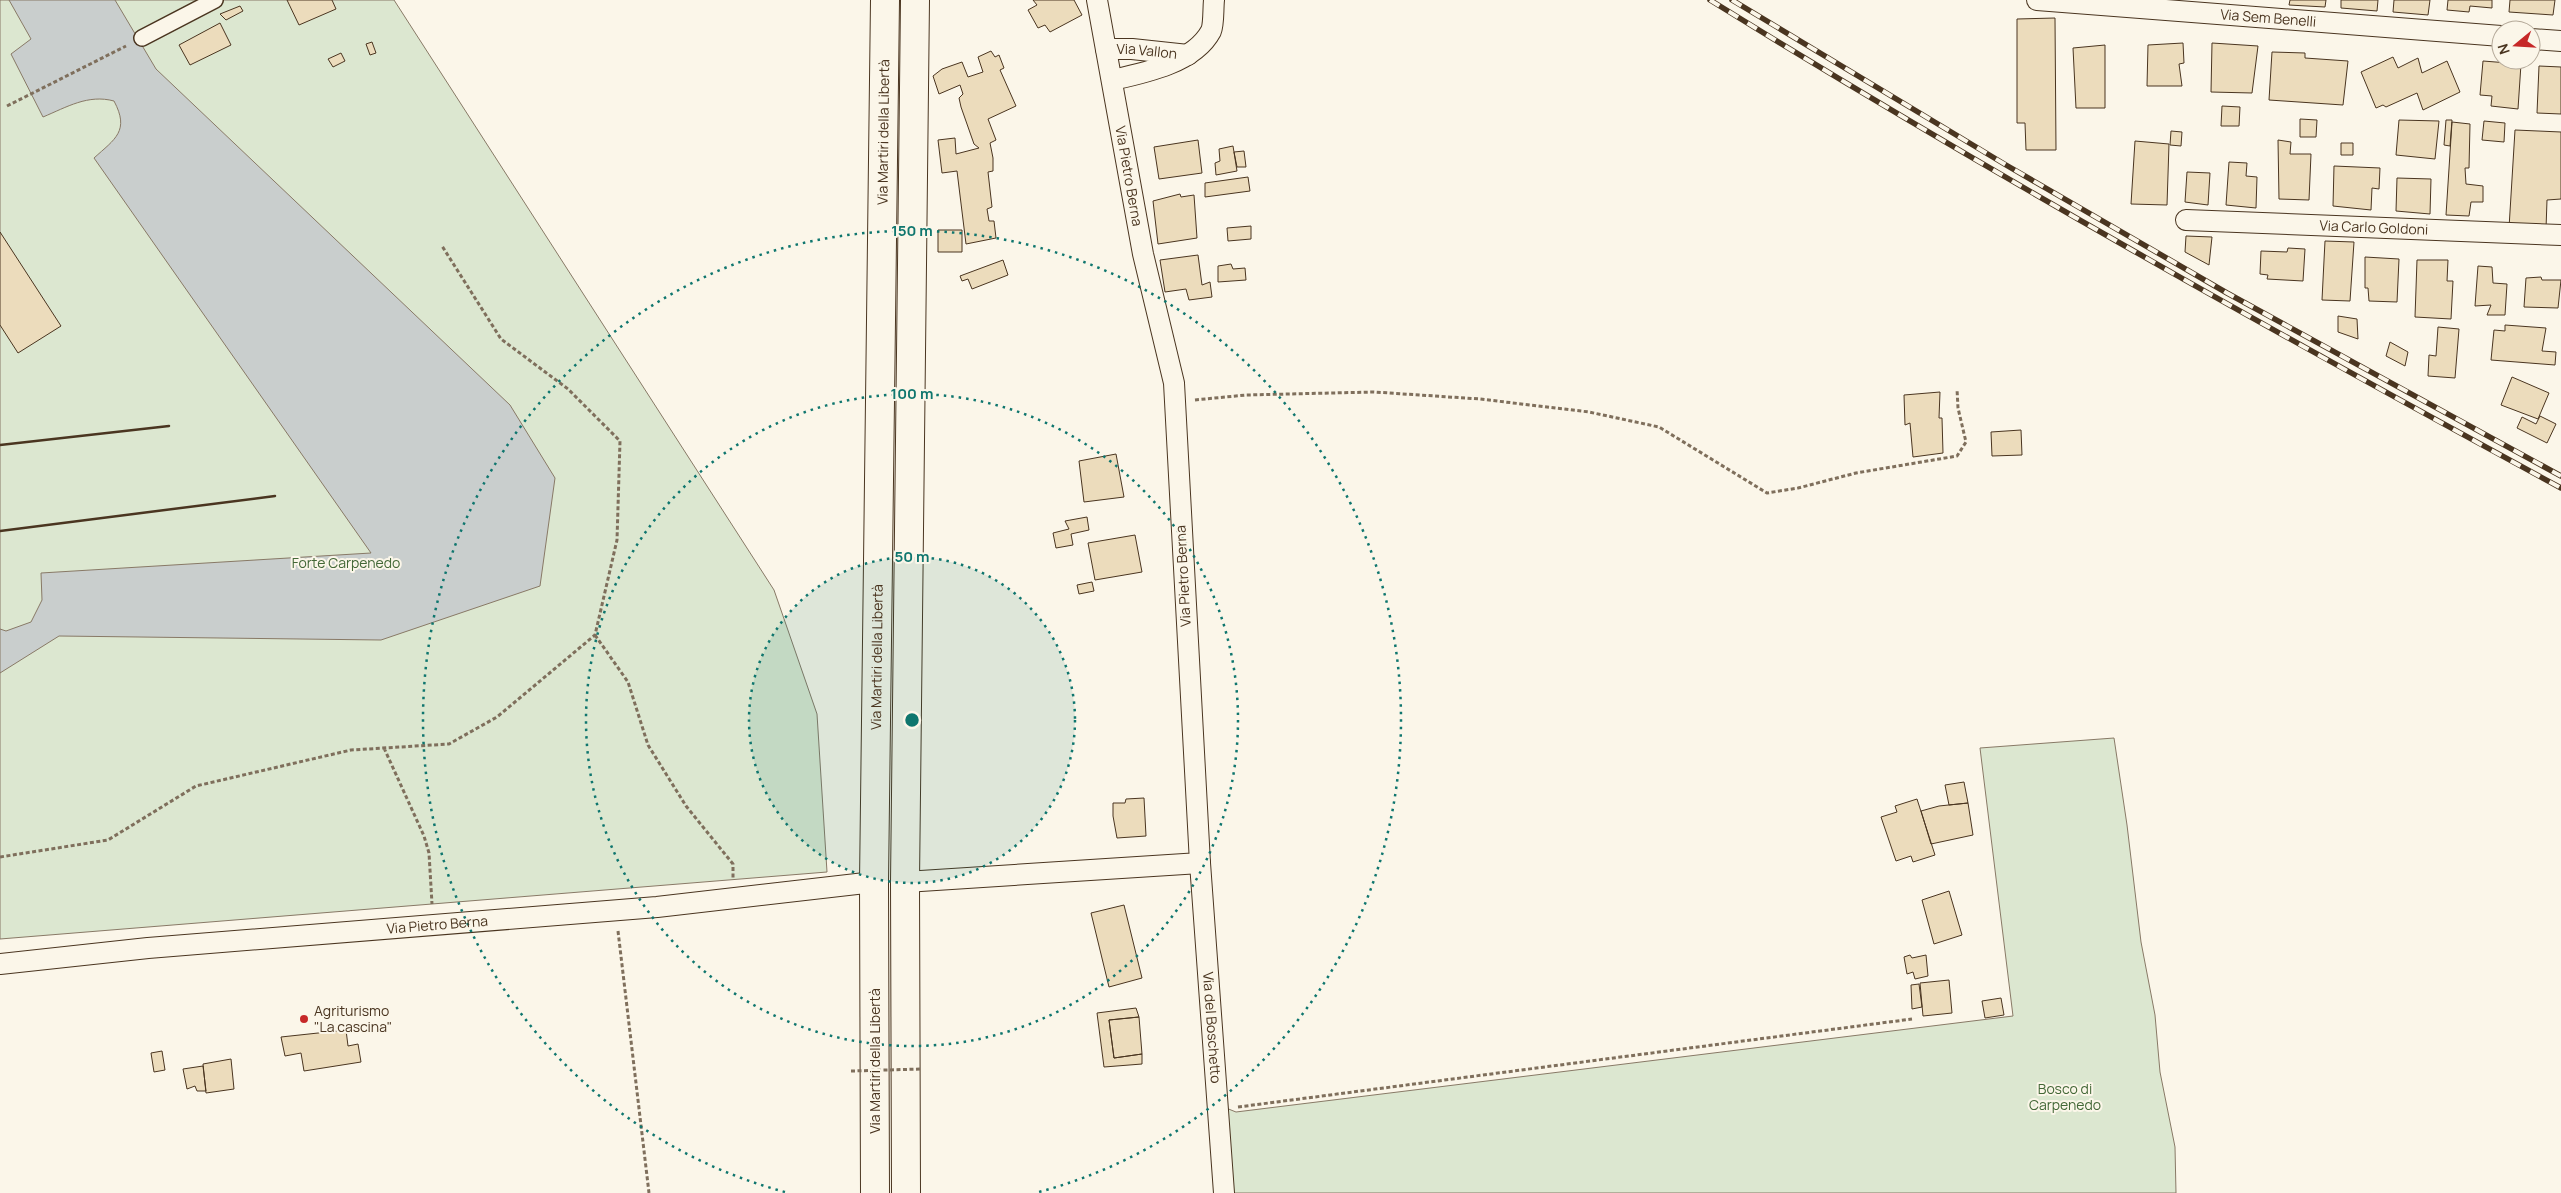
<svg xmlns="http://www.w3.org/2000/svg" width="2561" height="1193" font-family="Manrope,sans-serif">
<rect width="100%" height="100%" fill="#fbf6e9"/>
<path fill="#dce7d0" stroke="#887966" d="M0,0H394L774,590L817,714L827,872L0,939Z
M2114,738L2127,825L2141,942L2155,1015L2160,1072L2175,1147L2176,1193H1231L1226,1108L1236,1112L2013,1016L1980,748Z"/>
<path fill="#c9cecd" stroke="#887966" d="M9,0H115L156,69L510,405L555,478L540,586L381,640L59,636L0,673V629L6,631L31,622L42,600L41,573L371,553L94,158C115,139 130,131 114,101C88,94 67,107 43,117L11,54L31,39Z"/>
<path fill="#ecdcbc" stroke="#4a3520" d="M287,0H332L336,9L299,25Z
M1033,0H1074L1082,15L1050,32L1045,25L1038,28L1028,10L1037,5Z
M2290,0H2326L2325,7L2289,5Z
M2341,0H2378L2377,11L2341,8Z
M2394,0H2430L2428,15L2393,12Z
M2448,0H2492V8L2470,6L2469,12L2447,10Z
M2510,0H2555L2553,15L2509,12Z
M240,6L243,11L226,20L220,14Z
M2055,18L2056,150H2026L2025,123H2017V19Z
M220,23L231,45L190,65L179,45Z
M372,42L376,53L370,55L366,44Z
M2183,43L2184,63L2179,64L2182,86H2147L2148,45Z
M2212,43L2258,46L2252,93L2211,92Z
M2105,45V108H2076L2073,48Z
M991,51L995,57L999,55L1004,68L1000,70L1016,106L988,119L996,140L990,143L993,158V171L988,172L992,207L987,209L989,221H994L996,238L966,244L957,171L942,173L938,140L955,138L956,154L979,148L974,144L961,107L959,98L963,94L960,85L939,94L933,76L942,69L962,62L968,77L983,72L978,57Z
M2272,52L2305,53V58L2348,61L2343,105L2269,100Z
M341,53L345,61L333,67L328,59Z
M2393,57L2398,68L2418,58L2422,73L2447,61L2460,92L2423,110L2417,93L2386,107L2383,105L2376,108L2361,72Z
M2483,61L2521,64L2518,109L2491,106L2492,96L2480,95Z
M2539,66L2561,67V114L2537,113Z
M2222,106L2240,107L2239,126H2221Z
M2300,119L2317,120L2316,137H2300Z
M2399,120L2439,121L2435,159L2396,155Z
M2446,120H2452L2450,146L2444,145Z
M2484,121L2505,123L2504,142L2482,140Z
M2452,122L2470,124L2469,168H2465L2466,184L2483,186V202H2471L2469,216L2446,215Z
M2515,130L2561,132V199L2547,200L2546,229L2509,228Z
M2171,131L2182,132L2181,146L2170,145Z
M1198,140L1202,173L1159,179L1154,147Z
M2278,140L2291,142L2290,154H2311L2309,200L2279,199Z
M2135,141L2169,144L2167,205L2131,204Z
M2341,143H2353V155H2341Z
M1233,146L1237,171L1216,175L1215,163L1220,161L1219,149Z
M1244,151L1246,167H1237L1234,152Z
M2229,162L2247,163L2246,176L2257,177L2256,208L2226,205Z
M2334,166L2380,168L2379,189L2372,188L2371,210L2333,206Z
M2187,172L2210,173L2208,205L2185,202Z
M1248,177L1250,191L1205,197V183Z
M2397,178L2431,179L2430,214L2396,211Z
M1180,194L1181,197L1194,195L1197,238L1158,244L1153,201Z
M1251,226V239L1228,241L1227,228Z
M938,230H962V252H938Z
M0,232L61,326L18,353L0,325Z
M2186,236L2212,237L2209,265L2185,252Z
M2325,241L2354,242L2350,301L2322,300Z
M2288,248L2305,249L2303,281L2267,279L2268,275L2260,274L2261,251L2287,252Z
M1198,255L1202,285L1210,282L1212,297L1189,300L1186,289L1165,292L1160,260Z
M2365,257L2399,259L2397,302L2369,301L2368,288H2365Z
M1003,260L1008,275L972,289L968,279L962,281L960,276Z
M2417,260H2448L2447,281H2453L2451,319L2415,317Z
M1231,264L1233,269L1245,268L1246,280L1218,282V266Z
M2478,266L2492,267L2493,283L2507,284L2505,315H2487L2491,305L2475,306Z
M2541,277L2542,280H2561L2558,308L2524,307L2526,278Z
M2338,316L2357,319L2358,339L2338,332Z
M2505,325L2546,328L2542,351L2556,352L2555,365L2491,360L2494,330L2505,331Z
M2438,327L2459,329L2455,378L2428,376L2429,355L2436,356Z
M2390,342L2408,352L2405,366L2386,356Z
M2512,377L2549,393L2538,419L2501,405Z
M1940,392L1939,418H1942L1943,453L1913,457L1910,423L1905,425L1904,395Z
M2540,416L2556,424L2547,443L2517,428L2522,417L2536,424Z
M2021,430L2022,455L1992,456L1991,432Z
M1116,454L1124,497L1084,502L1079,461Z
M1087,517L1089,530L1071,534L1073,545L1056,548L1053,533L1069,529L1065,521Z
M1135,535L1142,572L1095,580L1088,543Z
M1092,582L1094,591L1079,594L1077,585Z
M1964,782L1968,803L1949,805L1945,785Z
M1144,798L1146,836L1117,838L1113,816V803H1125L1126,799Z
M1917,799L1935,855L1913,862L1911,856L1896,861L1881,817L1897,812L1895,806Z
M1968,803L1973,835L1931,844L1921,811L1939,806Z
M1949,891L1962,935L1934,944L1922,900Z
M1124,905L1142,978L1109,987L1091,913Z
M1910,955L1912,958L1926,955L1928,976L1915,979L1913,972L1907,974L1904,957Z
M1949,980L1952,1013L1923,1016L1920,983Z
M1919,984L1922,1007L1912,1009L1911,985Z
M2001,998L2004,1015L1985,1018L1982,1001Z
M1136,1008L1139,1017L1109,1020L1114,1058L1142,1054V1064L1104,1067L1097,1013Z
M1139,1017L1142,1054L1114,1058L1109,1020Z
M346,1030L348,1046L358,1044L361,1062L304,1071L301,1053L285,1056L281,1037Z
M162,1051L165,1070L154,1072L151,1053Z
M231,1059L234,1089L206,1093L203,1064Z
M203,1066L206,1091H197L195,1086L187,1089L183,1069Z"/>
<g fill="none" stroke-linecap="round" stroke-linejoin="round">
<defs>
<path id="pedestrian" d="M142,38L215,0"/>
<g id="minor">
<path id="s1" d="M2037,0L2501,36"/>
<path d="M2531,39L2561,41"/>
<path id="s2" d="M1106,49H1132L1188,55"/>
<path d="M1112,80C1144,73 1194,63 1211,31C1214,24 1213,9 1214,0"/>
<path id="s3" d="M2186,220L2561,235"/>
<path id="s4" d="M1200,863L1224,1193"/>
<path d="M905,882L1200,863L1174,383L1143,254L1097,0"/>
<path id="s5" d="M0,964L148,948L657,907L874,882"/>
</g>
<g id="primary">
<path id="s6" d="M875,1193L874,882L885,0"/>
<path d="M906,1193L905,882L915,0"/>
</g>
</defs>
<use href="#pedestrian" stroke="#4a3520" stroke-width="18"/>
<use href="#minor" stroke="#4a3520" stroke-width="22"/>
<use href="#primary" stroke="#4a3520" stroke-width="30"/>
<path stroke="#7f6f5c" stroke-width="3" stroke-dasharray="4 2.5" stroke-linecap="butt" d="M7,106L126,46
M1195,400L1246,395L1374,392L1480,399L1589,412L1659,427L1767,493L1798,488L1856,473L1957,456L1966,442L1958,408L1957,389
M595,635L628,682L648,745L686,806L733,864V878
M384,748L424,836L429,853L432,904
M0,857L108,840L196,786L351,750L449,744L497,717L595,635L617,540L620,441L568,389L501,339L442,246
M618,931L649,1193
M1238,1107L1912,1019"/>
<use href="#pedestrian" stroke="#fbf6e9" stroke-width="15"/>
<use href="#minor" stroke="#fbf6e9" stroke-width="20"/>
<use href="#primary" stroke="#fbf6e9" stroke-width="28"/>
<defs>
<path id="rail" d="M1710,0C1988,172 2274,332 2561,488
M1732,0L2006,165L2227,293L2561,476"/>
</defs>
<use href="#rail" stroke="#4a3520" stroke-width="5.5"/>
<use href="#rail" stroke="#fbf6e9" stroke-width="4" stroke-dasharray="11" stroke-linecap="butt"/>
<path stroke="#7f6f5c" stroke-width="3" stroke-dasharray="4 2.5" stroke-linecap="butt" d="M851,1071L921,1069"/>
<path stroke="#4a3520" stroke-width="2.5" d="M0,445L169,426
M0,531L275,496"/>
</g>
<circle cx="912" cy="720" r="163" fill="#0f766e" fill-opacity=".12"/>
<g fill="none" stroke="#0f766e" stroke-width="2.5" stroke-dasharray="2.5 5">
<circle cx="912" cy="720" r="163"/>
<circle cx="912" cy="720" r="326"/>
<path d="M785 1192A489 489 0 1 1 1039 1192"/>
</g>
<circle fill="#c62828" stroke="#fbf6e9" stroke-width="2" cx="304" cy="1019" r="5"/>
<g text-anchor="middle" stroke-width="4" stroke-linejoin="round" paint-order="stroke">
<g font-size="14" fill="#4a3520" stroke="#fbf6e9">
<text dy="5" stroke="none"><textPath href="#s1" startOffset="232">Via Sem Benelli</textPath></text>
<text dy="5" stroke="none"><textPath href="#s2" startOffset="41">Via Vallon</textPath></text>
<text dy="5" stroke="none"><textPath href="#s6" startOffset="1061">Via Martiri della Libertà</textPath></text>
<text transform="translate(1129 176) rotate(80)" y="5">Via Pietro Berna</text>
<text dy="5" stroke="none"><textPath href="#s3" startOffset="188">Via Carlo Goldoni</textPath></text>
<text transform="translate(1183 576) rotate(-93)" y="5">Via Pietro Berna</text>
<text dy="5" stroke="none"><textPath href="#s6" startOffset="536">Via Martiri della Libertà</textPath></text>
<text dy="5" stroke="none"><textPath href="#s5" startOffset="439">Via Pietro Berna</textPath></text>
<text dy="5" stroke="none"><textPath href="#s4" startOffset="165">Via del Boschetto</textPath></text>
<text transform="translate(875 1061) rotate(-90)" y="5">Via Martiri della Libertà</text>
</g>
<g font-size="14" fill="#436837" stroke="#fbf6e9">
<text x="346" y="568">Forte Carpenedo</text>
<text x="2065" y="1094">Bosco di<tspan x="2065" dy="16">Carpenedo</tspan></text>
</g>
<g font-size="14" fill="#4a3520" stroke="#fbf6e9" text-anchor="start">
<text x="314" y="1016">Agriturismo<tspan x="314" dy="16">"La cascina"</tspan></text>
</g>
</g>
<circle cx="912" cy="720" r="8" fill="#0f766e" stroke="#fbf6e9" stroke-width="2.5"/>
<g font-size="15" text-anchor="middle" font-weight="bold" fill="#0f766e" stroke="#fbf6e9" stroke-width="4" stroke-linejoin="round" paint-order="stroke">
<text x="912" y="236">150 m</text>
<text x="912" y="399">100 m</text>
<text x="912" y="562">50 m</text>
</g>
<g transform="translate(2516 45) rotate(252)"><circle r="24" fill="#fbf6e9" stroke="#b4a999"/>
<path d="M0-4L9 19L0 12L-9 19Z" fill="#c62828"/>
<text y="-8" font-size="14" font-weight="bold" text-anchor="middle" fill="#4a3520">N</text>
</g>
</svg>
